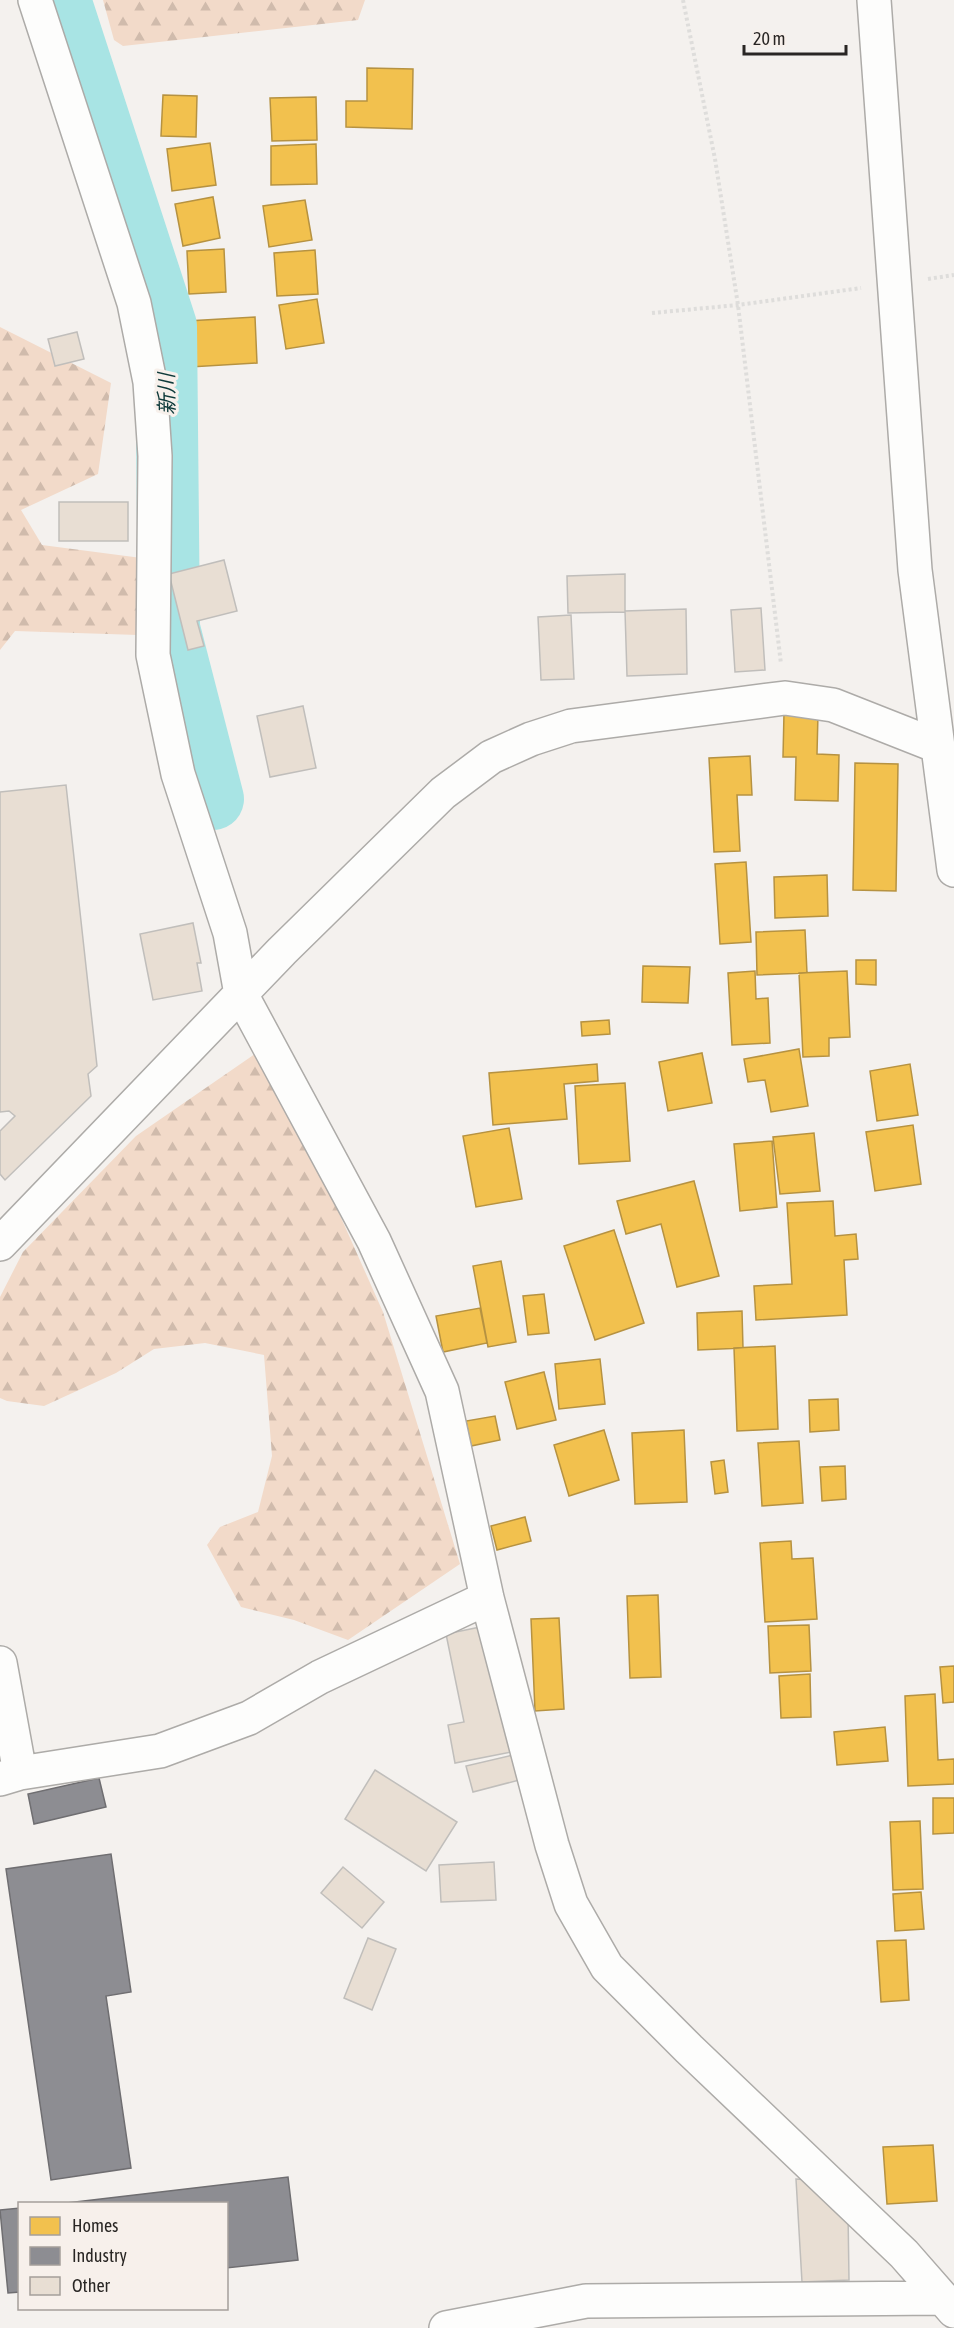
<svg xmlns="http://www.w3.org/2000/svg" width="954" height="2328" font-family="'Asap Condensed','Noto Sans JP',sans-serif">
<defs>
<pattern id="forest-firs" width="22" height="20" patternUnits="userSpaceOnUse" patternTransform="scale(1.5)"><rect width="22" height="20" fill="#f2dac9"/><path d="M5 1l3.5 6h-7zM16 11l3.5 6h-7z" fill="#d0bbac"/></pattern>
</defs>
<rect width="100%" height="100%" fill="#f4f1ee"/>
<path fill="url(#forest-firs)" d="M103,0H365L358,20L123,46L114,40Z
M0,327L111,383L98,474L21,510L42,545L149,559L138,635L15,631L0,650Z
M265,1047L383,1312L460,1564L348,1640L294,1620L241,1607L207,1545L220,1527L258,1512L272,1456L264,1355L205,1343L154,1349L116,1373L44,1406L7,1401L0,1398V1297L23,1252L136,1136Z"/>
<path fill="#f2c14e" stroke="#b69241" stroke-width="1.5" d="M367,68L413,69L412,129L346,127V101H367Z
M163,95L197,96L196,137L161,136Z
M316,97L317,140L272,141L270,98Z
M210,143L216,185L172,191L167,149Z
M316,144L317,184L271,185V146Z
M213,197L220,238L183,246L175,204Z
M305,200L312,240L269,247L263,206Z
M224,249L226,292L189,294L187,251Z
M315,250L318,294L277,296L274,253Z
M317,299L324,343L286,349L279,305Z
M255,317L257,363L190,367L187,321Z
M784,713L818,714L817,754L839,755L838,801L795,800L796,757H783Z
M750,756L752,795H737L740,851L714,852L709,758Z
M855,763L898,764L896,891L853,890Z
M746,862L751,942L720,944L715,864Z
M827,875L828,916L775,918L774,877Z
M805,930L807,973L757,975L756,932Z
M856,960H876V985L856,984Z
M643,966L690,967L688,1003L642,1002Z
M755,971L756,999L768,998L770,1043L732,1045L728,973Z
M847,971L850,1037L829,1038V1056L803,1057L799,973Z
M609,1020L610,1034L582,1036L581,1022Z
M799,1049L808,1106L771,1112L765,1080L748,1082L744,1059Z
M702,1053L712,1103L668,1111L659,1062Z
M597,1064L598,1081L564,1084L567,1119L493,1125L489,1073Z
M910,1064L918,1115L877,1121L870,1071Z
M625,1083L630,1161L579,1164L575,1086Z
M913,1125L921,1184L875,1191L866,1132Z
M509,1128L522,1199L476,1207L463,1136Z
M814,1133L820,1191L780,1194L773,1137Z
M772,1141L777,1207L740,1211L734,1144Z
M694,1181L719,1276L677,1287L661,1224L626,1234L617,1201Z
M833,1201L835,1236L856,1234L858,1259L844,1260L847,1315L756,1320L754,1286L792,1284L787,1203Z
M614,1230L644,1323L595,1340L564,1246Z
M501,1261L516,1342L488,1347L473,1266Z
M544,1294L549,1333L528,1335L523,1296Z
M480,1308L487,1343L443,1352L436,1316Z
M742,1311L743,1348L698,1350L697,1313Z
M775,1346L778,1429L737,1431L734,1348Z
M600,1359L605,1404L559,1409L555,1364Z
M544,1372L556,1420L517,1429L505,1382Z
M838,1399L839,1430L810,1432L809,1400Z
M495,1416L500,1440L471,1446L466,1421Z
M604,1430L619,1480L569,1496L554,1445Z
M684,1430L687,1502L635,1504L632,1433Z
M799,1441L803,1503L762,1506L758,1443Z
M724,1460L728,1492L715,1494L711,1462Z
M845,1466L846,1499L822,1501L820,1467Z
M525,1517L531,1541L497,1550L491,1526Z
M791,1541L792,1559L813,1558L817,1619L765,1622L760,1543Z
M658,1595L661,1677L630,1678L627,1596Z
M559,1618L564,1709L535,1711L531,1619Z
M809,1625L811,1671L770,1673L768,1626Z
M954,1666V1702L943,1703L940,1667Z
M810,1674L811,1717L781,1718L779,1676Z
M935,1694L938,1760L954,1759V1784L908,1786L905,1696Z
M885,1727L888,1761L837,1765L834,1732Z
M933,1798H954V1833L933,1834Z
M920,1821L923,1889L893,1890L890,1822Z
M921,1892L924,1929L895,1931L893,1894Z
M906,1940L909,2000L881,2002L877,1941Z
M933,2145L937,2201L887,2204L883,2147Z"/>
<path fill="#8d8d92" stroke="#6f6e71" stroke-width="1.5" d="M99,1778L106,1807L34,1824L28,1794Z
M111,1854L131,1992L106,1996L131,2168L51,2180L6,1869Z
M288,2177L298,2260L226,2268V2204H58Z
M20,2208V2292L8,2293L0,2210Z"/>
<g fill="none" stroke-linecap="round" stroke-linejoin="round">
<path stroke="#a8e4e4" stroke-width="62" d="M60,0L166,326L169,628L213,799"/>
</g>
<path fill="#e8ded3" stroke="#c0bebb" stroke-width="1.5" d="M77,332L84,359L55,366L48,339Z
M59,502H128V541H59Z
M224,560L237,611L197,621L204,646L188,650L169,574Z
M625,574V612L568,613L567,576Z
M761,608L765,670L735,672L731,610Z
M686,609L687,674L627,676L625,611Z
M571,615L574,679L541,680L538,617Z
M303,706L316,768L270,777L257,716Z
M66,785L97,1066L88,1074L91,1096L5,1180L0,1174V1131L15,1116L9,1111L0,1112V792Z
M193,923L201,963H197L202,991L153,1000L140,934Z
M490,1625L516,1751L455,1763L448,1725L464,1722L446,1634Z
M517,1754L523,1779L473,1792L466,1766Z
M375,1770L457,1822L426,1871L345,1819Z
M494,1862L496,1900L441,1902L439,1865Z
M343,1867L384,1902L362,1928L321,1893Z
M368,1938L396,1949L372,2010L344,1998Z
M796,2179L812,2180L848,2213L849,2280L802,2282Z"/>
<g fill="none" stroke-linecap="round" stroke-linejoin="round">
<defs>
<path id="minor" d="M35,0L134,303L150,382L155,456L153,655L178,774L230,933L241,994L374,1241L442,1391L487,1598L552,1845L571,1904L607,1967L689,2049L904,2254L954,2311
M874,0L915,570L954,870
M0,1244L282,951L443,793L491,757L531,739L571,726L785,698L833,705L937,746
M0,1663L20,1773
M0,1779L20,1773L160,1751L249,1718L320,1677L487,1598
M446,2328L586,2301L943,2298"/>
</defs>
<use href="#minor" stroke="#adaba8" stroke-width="36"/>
<path stroke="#dedddb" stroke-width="4" stroke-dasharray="3 3" stroke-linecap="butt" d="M683,0L715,159L738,305L781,664
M928,279L954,275
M652,313L738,305L861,288"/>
<use href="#minor" stroke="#fdfdfc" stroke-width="33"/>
</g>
<g text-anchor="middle" stroke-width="6" stroke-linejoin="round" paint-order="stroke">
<g font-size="21" font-style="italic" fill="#0d3939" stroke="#f7f0eb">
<text transform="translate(167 394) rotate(-91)" y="7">新川</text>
</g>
</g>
<rect x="18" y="2202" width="210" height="108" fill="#f7f0eb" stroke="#a59f9b" stroke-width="1.5"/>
<rect x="30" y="2217" width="30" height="18" fill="#f2c14e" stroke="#a59f9b" stroke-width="1.5"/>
<text x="72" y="2232" font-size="18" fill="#292624">Homes</text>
<rect x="30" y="2247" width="30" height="18" fill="#8d8d92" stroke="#a59f9b" stroke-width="1.5"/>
<text x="72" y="2262" font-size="18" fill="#292624">Industry</text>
<rect x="30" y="2277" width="30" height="18" fill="#e8ded3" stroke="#a59f9b" stroke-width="1.5"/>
<text x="72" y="2292" font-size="18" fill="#292624">Other</text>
<path d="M744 45v9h102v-9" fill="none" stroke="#292624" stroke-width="3"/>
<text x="753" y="45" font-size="18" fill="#292624" stroke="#f7f0eb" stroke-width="4.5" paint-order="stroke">20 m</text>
</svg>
